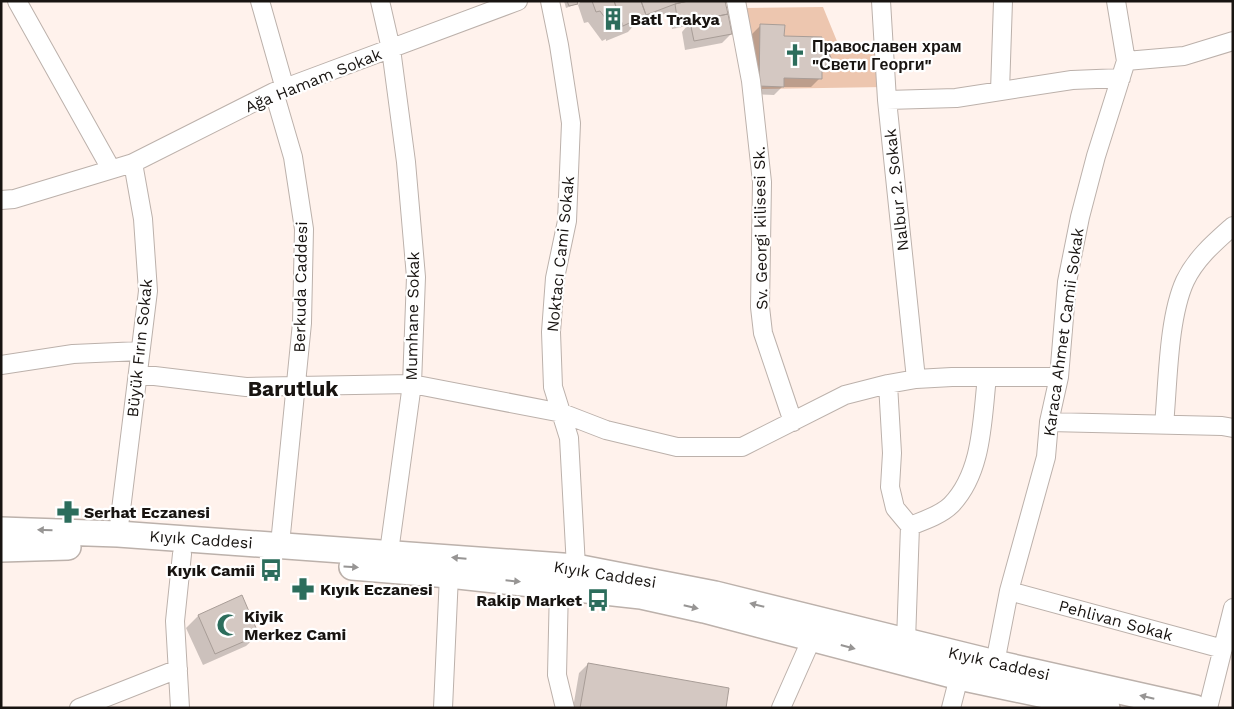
<svg xmlns="http://www.w3.org/2000/svg" width="1234" height="709" font-family="'Work Sans',sans-serif">
<rect width="100%" height="100%" fill="#fff2ec"/>
<path fill="#edc6af" d="M823,7L841,51H881L884,87L758,89L745,8Z"/>
<path fill="#0003" d="M564,1H576L577,4L566,8Z
M581,1H724L731,34L722,43L685,50L682,32L687,26L672,29L670,12L635,24L628,32L606,41V39L602,41L588,22L584,23L578,5Z
M761,25L783,37L827,49L829,53L828,62L821,70L820,78L811,87H782L774,95L751,94L752,34Z
M241,597L258,635L246,646L203,665L186,628L198,616Z
M588,664L725,708H573L579,673Z"/>
<path fill="#d4c8c2" stroke="#a89d97" d="M567,1H577L578,4L569,6Z
M592,1H614L623,26L614,30L600,11L596,12Z
M614,1H641L646,15L623,26Z
M641,1H688L675,4L646,15Z
M688,1H725L728,14L678,24L675,4Z
M728,14L732,34L694,41L690,22Z
M760,24L785,25L784,36L822,37V46L827,48L831,58L830,63L822,67V79L784,78V87L759,86Z
M242,595L259,635L215,654L198,615Z
M588,663L729,688L726,708H580Z"/>
<g fill="none" stroke-linecap="round" stroke-linejoin="round">
<defs>
<path id="minor" d="M17,1L111,169
M260,1L285,89
M380,1L391,49L406,162L416,277L412,384L389,552
M550,1L559,45L571,123L567,221L555,278L551,332L553,387L569,438L576,567
M736,1L751,81L762,182L760,307L763,333L793,422
M881,1L887,100L916,379
M1126,61L1184,56L1233,41
M1000,91L1003,1
M274,92L293,157L304,229L302,323L280,544
M887,100L956,98L1072,80L1121,78
M1,200L14,199L133,163L274,92L518,1
M1,365L73,354L140,351
M138,374L246,387L412,384L562,413L606,430L677,447H742L845,395L888,384L916,379L952,377H1059
M888,384L892,453L890,487L895,508L910,526
M1049,422L1222,426L1233,428
M1164,425C1168,383 1168,318 1185,281C1196,258 1215,242 1233,226
M118,534L148,291L143,219L133,163
M559,586L557,675L565,708
M1009,591L1223,649
M906,641L910,526C923,521 941,515 951,505C983,472 982,419 987,377
M995,663L1009,591L1046,457L1049,422L1059,377L1067,282L1080,217L1096,156L1126,61L1116,1
M79,708L178,669
M180,708L175,621L182,554
M443,708L449,575
M781,708L812,638
M951,708L959,677
M1208,708L1233,608"/>
<path id="secondary" d="M1,530L118,534L576,567L715,594L995,663L1195,708
M1,549L68,547
M352,567L449,575L641,596L704,610L959,677L1107,708"/>
</defs>
<use href="#minor" stroke="#bcb1ab" stroke-width="20"/>
<use href="#secondary" stroke="#bcb1ab" stroke-width="28"/>
<use href="#minor" stroke="#fff" stroke-width="18"/>
<use href="#secondary" stroke="#fff" stroke-width="25"/>
</g>
<defs><path id="oneway-solid" d="M-6-.8H1V-3.2L6.5 0L1 3.2V.8H-6Z" transform="scale(1.25)"/></defs>
<g fill="#979594">
<use href="#oneway-solid" transform="translate(45 530) rotate(-178)"/>
<use href="#oneway-solid" transform="translate(459 558) rotate(-175)"/>
<use href="#oneway-solid" transform="translate(351 567) rotate(4)"/>
<use href="#oneway-solid" transform="translate(513 581) rotate(6)"/>
<use href="#oneway-solid" transform="translate(757 605) rotate(-166)"/>
<use href="#oneway-solid" transform="translate(691 607) rotate(13)"/>
<use href="#oneway-solid" transform="translate(848 647) rotate(15)"/>
<use href="#oneway-solid" transform="translate(1147 697) rotate(-167)"/>
</g>
<defs>
<symbol id="building-bare" viewBox="-9 -9 18 18"><path d="M-4-6H4V6H1V3H-1V6H-4ZM-2.5-4.3h1.7v1.8h-1.7ZM.8-4.3h1.7v1.8H.8ZM-2.5-1h1.7V.8h-1.7ZM.8-1h1.7V.8H.8Z" fill="#2c6d5c" stroke="#fff" stroke-width="2.5" paint-order="stroke"/></symbol>
<symbol id="church-bare" viewBox="-9 -9 18 18"><path d="M-1.2-6h2.4v3.5h3.3v2.4h-3.3V6h-2.4V-.1h-3.3v-2.4h3.3Z" fill="#2c6d5c" stroke="#fff" stroke-width="2.5" paint-order="stroke"/></symbol>
<symbol id="pharmacy-bare" viewBox="-9 -9 18 18"><path d="M-2-6h4v4h4v4h-4v4h-4v-4h-4v-4h4Z" fill="#2c6d5c" stroke="#fff" stroke-width="2.5" paint-order="stroke"/></symbol>
<symbol id="bus-bare" viewBox="-9 -9 18 18"><path d="M-5-6H5V4H4V6H2V4H-2V6H-4V4H-5ZM-3.5-4V0h7V-4ZM-3.5 1.2v1.5H-2V1.2ZM2 1.2v1.5H3.5V1.2Z" fill="#2c6d5c" stroke="#fff" stroke-width="2.5" paint-order="stroke"/></symbol>
<symbol id="mosque-bare" viewBox="-9 -9 18 18"><path d="M3.5-4.9A6 6 0 1 0 3.5 4.9A5 5 0 1 1 3.5-4.9Z" fill="#2c6d5c" stroke="#fff" stroke-width="2.5" paint-order="stroke"/></symbol>
</defs>
<g fill-rule="evenodd">
<use href="#building-bare" x="597" y="3" width="32" height="32"/>
<use href="#church-bare" x="779" y="39" width="32" height="32"/>
<use href="#pharmacy-bare" x="52" y="496" width="32" height="32"/>
<use href="#bus-bare" x="255" y="554" width="32" height="32"/>
<use href="#pharmacy-bare" x="287" y="573" width="32" height="32"/>
<use href="#bus-bare" x="582" y="584" width="32" height="32"/>
<use href="#mosque-bare" x="212" y="609" width="32" height="32"/>
</g>
<g text-anchor="middle" stroke-width="4.5" stroke-linejoin="round" paint-order="stroke">
<g font-size="16" font-weight="bold" fill="#181411" stroke="#fff" text-anchor="start">
<text x="630" y="25">Batl Trakya</text>
<text x="812" y="52">Православен храм<tspan x="812" dy="18">"Свети Георги"</tspan></text>
<text x="84" y="518">Serhat Eczanesi</text>
<text x="255" y="576" text-anchor="end">Kıyık Camii</text>
<text x="320" y="595">Kıyık Eczanesi</text>
<text x="582" y="606" text-anchor="end">Rakip Market</text>
<text x="244" y="622">Kiyik<tspan x="244" dy="18">Merkez Cami</tspan></text>
</g>
<g font-size="16" fill="#181411" stroke="#fff">
<text transform="translate(313 80) rotate(-22)" y="6">Ağa Hamam Sokak</text>
<text transform="translate(896 190) rotate(-96)" y="6">Nalbur 2. Sokak</text>
<text transform="translate(760 228) rotate(-91)" y="6">Sv. Georgi kilisesi Sk.</text>
<text transform="translate(560 254) rotate(-84)" y="6">Noktacı Cami Sokak</text>
<text transform="translate(300 287) rotate(-89)" y="6">Berkuda Caddesi</text>
<text transform="translate(412 316) rotate(-89)" y="6">Mumhane Sokak</text>
<text transform="translate(1063 332) rotate(-82)" y="6">Karaca Ahmet Camii Sokak</text>
<text transform="translate(139 348) rotate(-84)" y="6">Büyük Fırın Sokak</text>
<text transform="translate(201 539) rotate(4)" y="6">Kıyık Caddesi</text>
<text transform="translate(605 574) rotate(9)" y="6">Kıyık Caddesi</text>
<text transform="translate(1116 620) rotate(15)" y="6">Pehlivan Sokak</text>
<text transform="translate(999 663) rotate(13)" y="6">Kıyık Caddesi</text>
</g>
<g font-size="21" font-weight="bold" fill="#181411" stroke="#fff">
<text x="293" y="396">Barutluk</text>
</g>
</g>
<rect width="1234" height="709" fill="none" stroke="#181411" stroke-width="5"/>
</svg>
